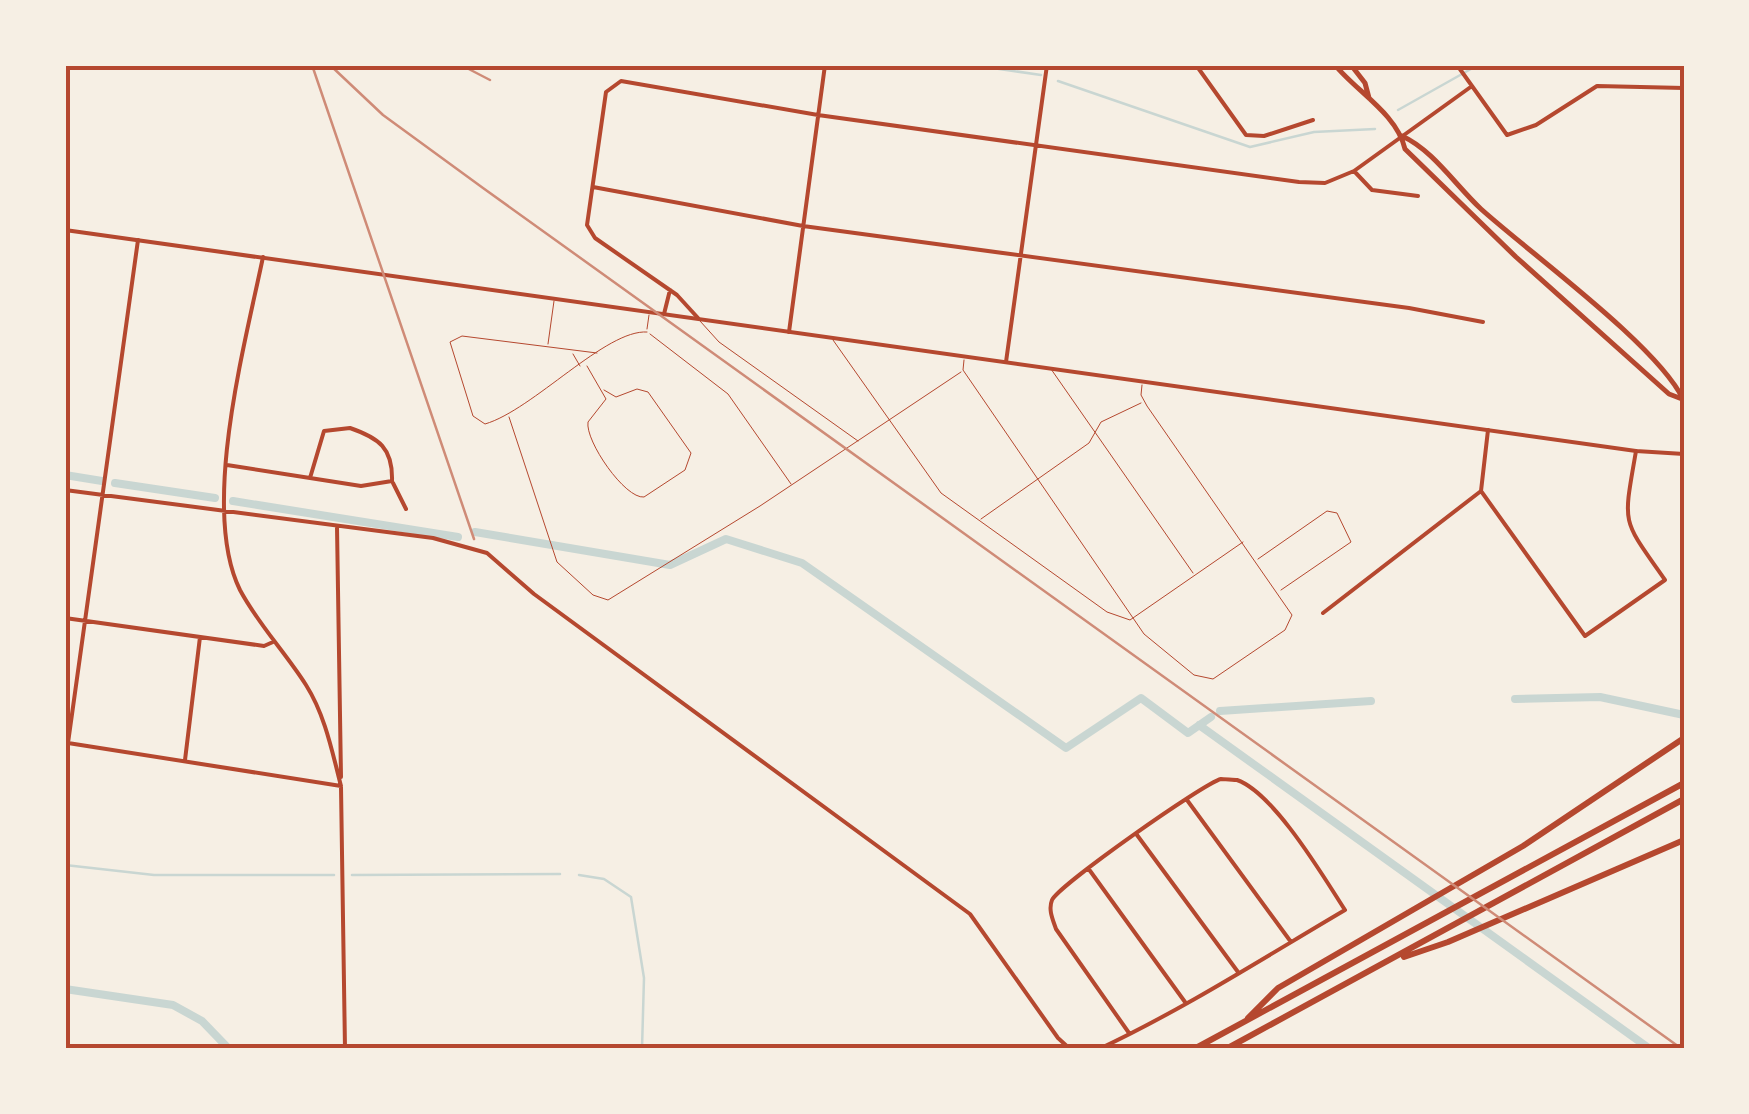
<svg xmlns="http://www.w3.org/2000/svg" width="1749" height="1114" font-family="'Noto Sans',sans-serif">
<rect width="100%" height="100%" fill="#f6efe4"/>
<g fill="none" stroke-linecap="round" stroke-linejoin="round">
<path stroke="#c9d6d2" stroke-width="2.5" d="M972,65L1041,75
M1058,81L1250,147L1314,132L1375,129
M1398,110L1478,65
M65,865L154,875H334
M352,875L560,874
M579,875L604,879L631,897L644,978L642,1049"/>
<path stroke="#c9d6d2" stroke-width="8" d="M65,475L102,481
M115,483L215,498
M233,501L458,537
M475,532L670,565L726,539L802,563L1066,748L1141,698L1188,733L1211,717
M1515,699L1600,697L1684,715
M1220,711L1371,701
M1199,725L1650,1049
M65,989L173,1005L202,1021L229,1049"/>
<path stroke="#b5482f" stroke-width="1" d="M700,321L719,342L858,441
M647,329L649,315
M650,334L728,394L791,484
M833,340L941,493L1107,612L1130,620L1243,542
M548,344L554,301
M597,353L462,336L450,342L473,416L485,424C533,410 606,329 647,332
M573,354L580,366
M964,360L963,370L1144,634L1194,675L1213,679L1285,630L1292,615L1147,406L1141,395L1142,385
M587,366L606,399L588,422C585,441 625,499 644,497L685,470L691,453L648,392L637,389L616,397L604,390
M1051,369L1193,573
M509,417L557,562L593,595L608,600L760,506L961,372
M981,519L1089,443L1101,422L1141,403
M1258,559L1327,511L1337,513L1351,542L1281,590"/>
<path stroke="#b5482f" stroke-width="4" d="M1196,65L1246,135L1264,136L1313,120
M1457,65L1507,135L1536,125L1597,86L1684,88
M1354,171L1472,86
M593,187L803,226L1409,308L1483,322
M138,240L68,743L341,786C332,751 325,715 306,685C285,652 258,624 240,590C200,509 245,344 263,257
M664,314L670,290
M698,318L677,295L595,238L587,225L606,92L621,81L818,115L1299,182L1325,183L1354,171L1372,190L1418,196
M789,332L825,65
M1006,362L1047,65
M350,428C379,438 393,448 392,481L361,486L310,478L324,431Z
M227,465L310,478
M393,483L406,509
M65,490L433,538L487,553L534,594L970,914L1058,1038L1070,1049
M1481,491L1585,636L1665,580C1621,517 1623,527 1636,451
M337,527L341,777
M1323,613L1481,491L1488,430
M65,618L264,646L273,642
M185,760L200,637
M341,787L345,1049
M1187,800L1291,942
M1137,835L1238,972
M1088,868L1185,1002
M1099,1049C1184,1009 1265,957 1345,910C1323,876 1274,793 1237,780C1235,780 1223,779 1221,779C1204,783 1059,885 1052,900C1048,910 1053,920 1056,929L1129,1033"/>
<path stroke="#b5482f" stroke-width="4" d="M65,230L1636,451L1684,454"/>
<path stroke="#b5482f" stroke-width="5" d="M1335,65C1356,91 1397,114 1405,149L1516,257L1669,394L1682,399
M1351,65L1365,83L1369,98
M1402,136C1433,150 1456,186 1481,209C1531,254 1657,345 1683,399"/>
<path stroke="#b5482f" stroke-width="6" d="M1404,957L1448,942L1684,840
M1248,1018L1278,988L1523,846L1684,738
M1194,1049L1684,783
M1226,1049L1684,799"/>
<path stroke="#cf8b77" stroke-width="2.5" d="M312,65L474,539
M330,65L383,115L483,188L1682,1049
M461,65L490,80"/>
</g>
<rect width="1749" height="1114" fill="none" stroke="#f6efe4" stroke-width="135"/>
<rect x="68" y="68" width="1614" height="978" fill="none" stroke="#b5482f" stroke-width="4"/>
</svg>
